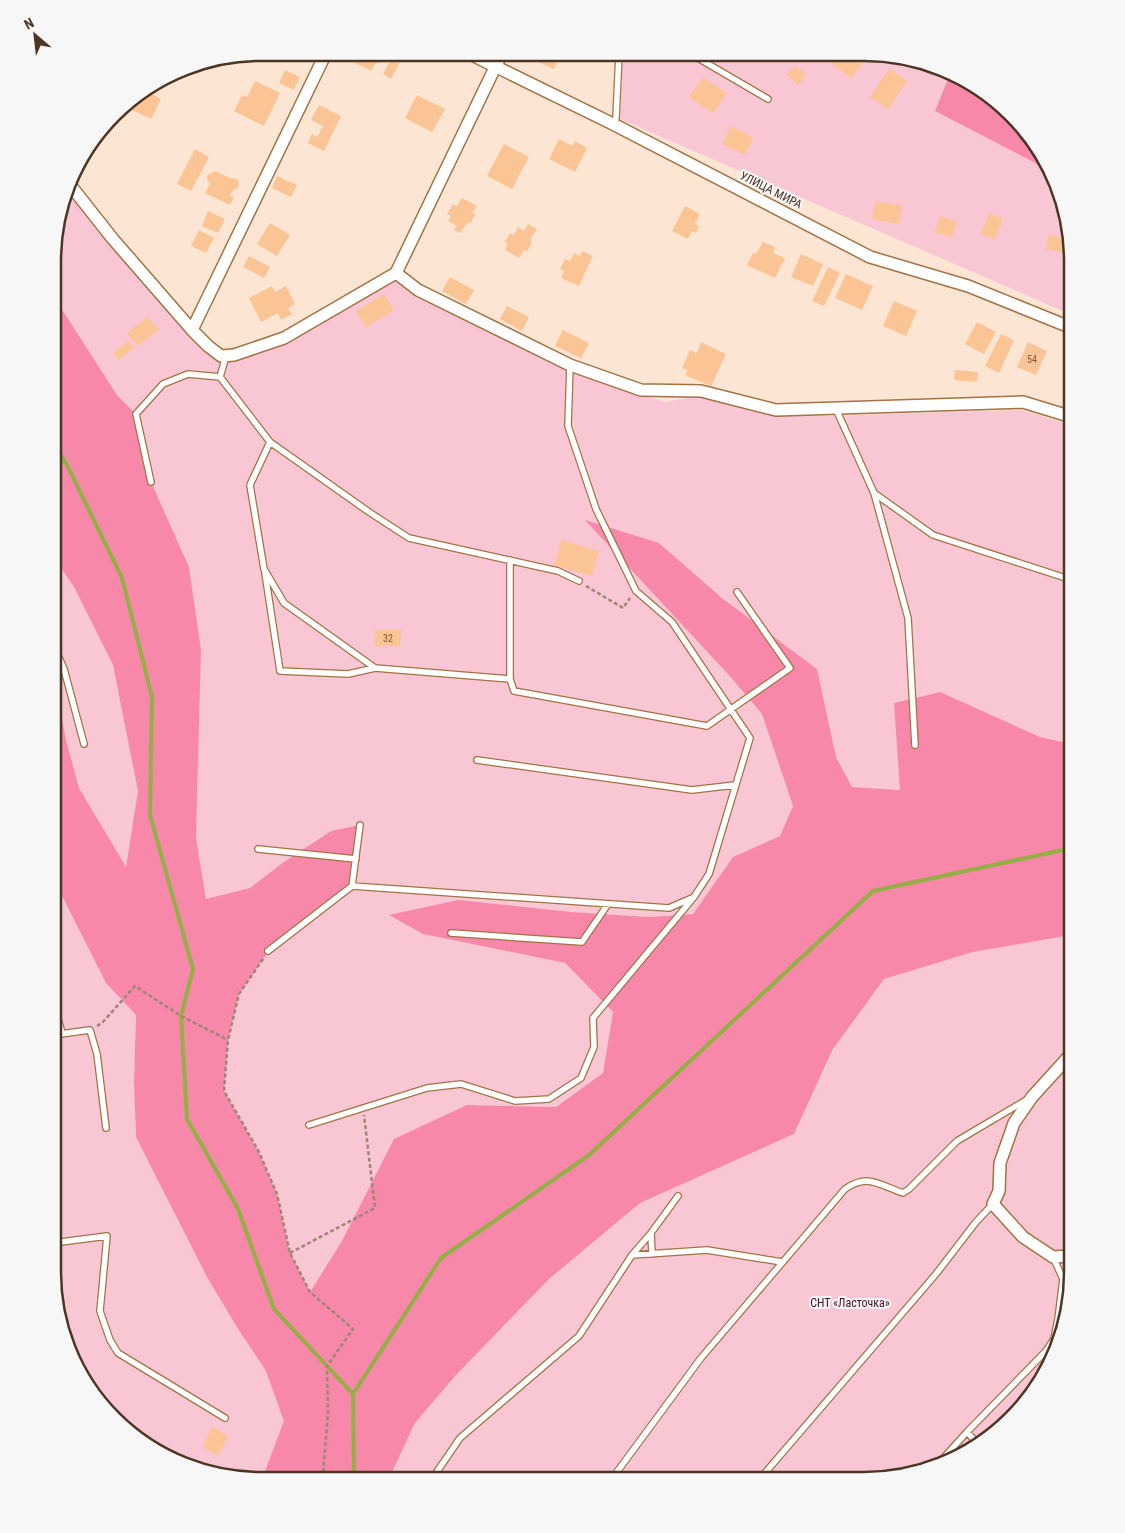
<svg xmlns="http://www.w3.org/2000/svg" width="1125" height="1533" font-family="'Roboto Condensed',sans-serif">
<rect width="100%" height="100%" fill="#fce5d2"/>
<path fill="#f8c7d3" d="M623,54H891L949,76L935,111L1051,171L1072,261V315L620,119Z
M69,190L209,355L232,360L396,279L416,296L565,370L665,402L698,396L777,414L827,416L1021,410L1072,425V744L1040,737L940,692L894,703L901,790L852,787L836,757L817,669L722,598L659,543L727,673L762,714L793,806L780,836L733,857L693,914L649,917L571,912L390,915L423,934L564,963L613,1012L603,1073L556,1107L467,1105L342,1241L310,1292L290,1253L277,1194L258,1150L224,1091L228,1040L239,994L268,951L331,831L281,864L250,888L206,899L196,838L201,650L189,567L151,482L136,414L117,395L54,297V234Z
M54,558L74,587L113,665L138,791L126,868L79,788L66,740L54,673Z
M53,878L106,983L136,1015L134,1082L136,1137L238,1329L266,1371L285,1421L262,1479H235L175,1456L163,1445L136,1437L104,1409L74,1364L53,1272Z
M1072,935V1285L1061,1339L1037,1388L1001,1428L956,1459L864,1480L392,1479L393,1470L415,1423L456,1375L549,1279L640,1203L794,1134L837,1043L884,979L973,952Z"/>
<path fill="#f788a9" d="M949,76L980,88L1021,124L1051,171L935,111Z
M54,297L117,395L136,414L151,482L189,567L201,650L196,838L206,899L250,888L281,864L331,831L360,825L352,886L268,952L239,994L228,1040L224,1091L258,1150L277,1194L290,1253L310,1292L342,1241L394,1139L467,1105L556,1107L603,1073L613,1012L565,963L423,934L389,915L458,900L571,912L649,917L693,914L733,857L780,836L793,806L762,714L727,673L585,520L659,543L722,598L817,669L836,757L852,787L900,790L894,703L940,692L1040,737L1072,744V935L973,952L884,979L833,1049L794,1134L640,1203L549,1279L456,1375L415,1423L393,1470L392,1479H262L284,1421L266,1371L238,1329L207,1277L136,1137L134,1082L136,1015L106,983L53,878L54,673L66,740L79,788L126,867L138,791L113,665L74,587L54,558Z"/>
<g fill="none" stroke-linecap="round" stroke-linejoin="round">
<path stroke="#94af43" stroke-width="4" d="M54,443L68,467L122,578L152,697L150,815L193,969L181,1016L187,1119L238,1209L274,1309L353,1394
M354,1479L353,1394L441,1258L589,1155L873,891L1072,848"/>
</g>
<path fill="#fbc494" d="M354,53H381L383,54L378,64L376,63L371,71L355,63L359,56Z
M534,53H561L554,69L531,59Z
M394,54L402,58L391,79L383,74Z
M840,54H856L864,61L851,78L832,64Z
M795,66L806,75L798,85L787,75Z
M889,69L907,81L888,109L870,97Z
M285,70L300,77L294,90L279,83Z
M703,77L727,93L713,113L689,97Z
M255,81L280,93L264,126L234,111L242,95L247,97Z
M146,91L161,99L151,119L123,106Z
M417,95L445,109L432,132L405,118Z
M319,105L341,116L324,151L308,143L312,134L317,137L323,126L311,120Z
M731,126L753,137L745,155L722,144Z
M559,139L572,146L575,141L587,148L575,172L549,159Z
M504,144L529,157L512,189L487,176Z
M90,146L80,168L77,167L80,157Z
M195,149L209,157L191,191L177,184Z
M215,171L230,178L237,179L239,182L238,188L233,190L230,196L234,197L230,205L205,193L210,184L207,179L208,175Z
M277,176L297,185L291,197L272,188Z
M462,198L477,206L472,213L475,215L470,224L468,222L460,233L454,230L457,226L448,221L451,216L447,214L453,204L457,206Z
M876,201L902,206L899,224L872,219Z
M685,206L700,214L695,224L699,226L696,233L692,231L688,239L672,231Z
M208,211L225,219L218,233L202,226Z
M989,213L1003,219L995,239L981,234Z
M940,216L957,222L952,237L935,232Z
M270,223L290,235L277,256L257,244Z
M528,224L537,229L530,240L532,242L527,252L524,250L519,258L505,250L508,244L505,242L510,233L514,235L518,227L524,231Z
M199,230L214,238L206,253L191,246Z
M1049,235L1067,239L1064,253L1046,249Z
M763,242L775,247L773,253L785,258L775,278L747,265L753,253L756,254Z
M582,251L593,256L579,286L561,278L564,271L560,269L565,259L570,261L574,253L580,256Z
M801,254L823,264L813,286L791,277Z
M249,256L270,267L264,278L243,267Z
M828,267L840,273L824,306L812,301Z
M846,274L873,286L862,310L835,298Z
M450,277L474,290L466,304L442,291Z
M272,286L275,292L286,286L295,304L288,308L292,314L281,320L278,313L261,322L249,298Z
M384,294L394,310L366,327L356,311Z
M894,301L917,311L906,336L883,326Z
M507,306L529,317L522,331L500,319Z
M148,317L159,330L137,346L127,333Z
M977,322L996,332L984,354L965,344Z
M563,330L589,343L581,358L555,346Z
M1001,334L1014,340L999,373L985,366Z
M128,341L134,348L119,360L113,353Z
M701,342L726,354L711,386L685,375L688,370L682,368L690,350L697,353Z
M1028,342L1047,351L1036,375L1017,367Z
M955,370L978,372L977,382L954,380Z
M562,540L599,551L592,576L554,565Z
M375,630H401L400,646H375Z
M212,1426L228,1436L218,1456L203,1447Z"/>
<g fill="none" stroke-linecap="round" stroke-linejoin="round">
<defs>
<path id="lane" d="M691,54L768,99
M613,124L616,118L619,54
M226,356L220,377L270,442L369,512L409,538L558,571L579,581
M836,409L874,493L933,535L1072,580
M270,442L250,485L264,569L284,603L375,668L510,679L514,691L707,726L790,668L737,592
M151,482L136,414L163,384L188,374L220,377
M874,493L908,618L915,745
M265,573L280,671L348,674L375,668
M54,646L64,669L84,744
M510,679V560
M477,760L692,790L735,785
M258,849L356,859
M352,886L360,825
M451,933L582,942L608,904
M268,951L352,886L669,908L692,898
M53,1002L62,1033
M53,1035L90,1030L97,1054L106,1128
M309,1125L427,1088L461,1084L515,1101L549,1099L581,1078L594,1047L593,1018L694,897L709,874L750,738L672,622L636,591L596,509L568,426L570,365
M53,1243L107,1236L100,1311L110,1340L118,1353L225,1418
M652,1254L651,1233L678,1196
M632,1255L651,1233
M967,1432L978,1444
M940,1462L967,1432L1046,1351L1054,1339L1058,1319L1063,1279L1053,1257
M432,1479L460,1438L579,1336L632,1255L707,1250L782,1262
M611,1480L701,1358L845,1189C869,1173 879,1185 903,1193L909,1189L957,1141L1028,1099
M759,1480L936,1274L976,1222L993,1204"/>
<path id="street" d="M468,53L613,124L870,257L968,286L1072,328
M71,186L112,238L192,330L208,346L221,356L234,355L284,338L396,273L418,290L570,365L641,390L701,391L776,410L1023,402L1072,417
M396,273L502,53
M192,330L326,53
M1072,1256L1053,1257L1023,1237L993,1204L999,1191L1000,1163L1014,1123L1032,1097L1072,1053"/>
</defs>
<use href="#lane" stroke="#a47244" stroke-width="8"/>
<use href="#street" stroke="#a47244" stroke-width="14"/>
<path stroke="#9d8774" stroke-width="2.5" stroke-dasharray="4 2.5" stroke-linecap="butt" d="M586,586L623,608L630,598
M263,959L239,994L228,1040L224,1091L258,1150L277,1194L290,1253L310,1292L353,1329L327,1366L328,1414L323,1474L321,1479
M97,1026L102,1023L135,986L181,1016L228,1040
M290,1253L375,1208L364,1115"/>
<use href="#lane" stroke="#fff" stroke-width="5.5"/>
<use href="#street" stroke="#fff" stroke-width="11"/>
</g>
<g text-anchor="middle" stroke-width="4" stroke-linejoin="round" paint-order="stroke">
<g font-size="10" fill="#785a3f">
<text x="1032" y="363">54</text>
<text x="388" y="642">32</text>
</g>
<g font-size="12" fill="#4c3623" stroke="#f7f7f7">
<text transform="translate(771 190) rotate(27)" y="4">УЛИЦА МИРА</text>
</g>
<g font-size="12" fill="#510d28" stroke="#f7f7f7">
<text x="850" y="1307">СНТ «Ласточка»</text>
</g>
</g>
<path d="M0 0H1125V1533H0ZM261 61H864A200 200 0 0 1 1064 261V1272A200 200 0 0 1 864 1472H261A200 200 0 0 1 61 1272V261A200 200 0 0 1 261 61Z" fill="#f7f7f7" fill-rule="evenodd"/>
<path fill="none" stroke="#4c3623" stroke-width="2.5" d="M261 61H864A200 200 0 0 1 1064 261V1272A200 200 0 0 1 864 1472H261A200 200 0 0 1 61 1272V261A200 200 0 0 1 261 61Z"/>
<g transform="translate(35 35) rotate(332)" stroke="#f7f7f7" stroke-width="4" paint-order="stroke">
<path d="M0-4L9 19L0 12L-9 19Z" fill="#4c3623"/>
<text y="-8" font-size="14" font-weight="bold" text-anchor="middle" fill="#4c3623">N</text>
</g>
</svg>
